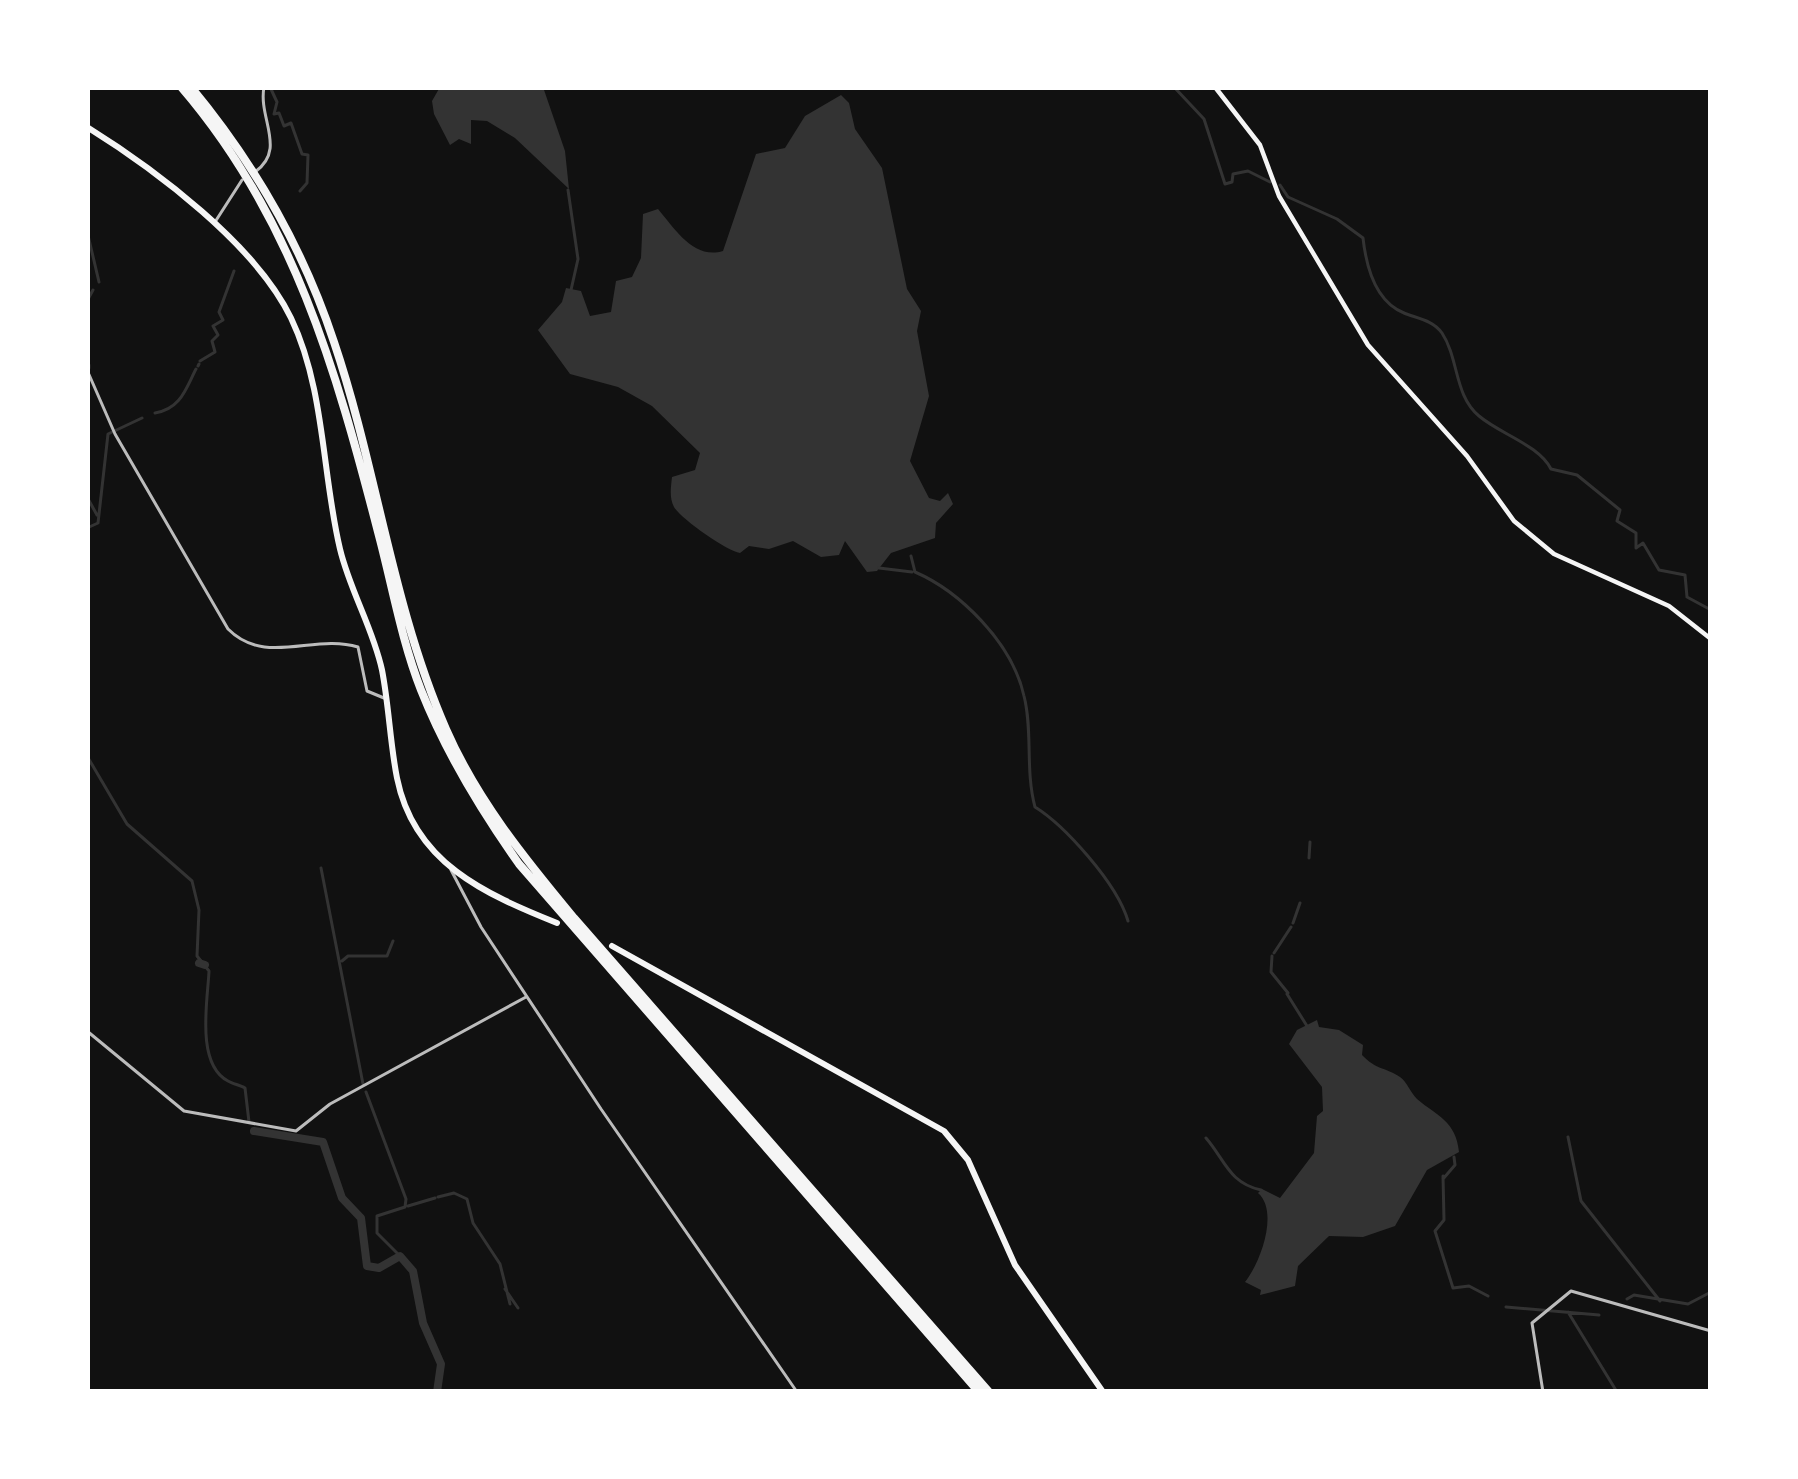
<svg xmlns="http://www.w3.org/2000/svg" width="1798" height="1479" font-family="'DM Sans',sans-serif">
<rect width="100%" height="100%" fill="#111"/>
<path fill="#333" d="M440,87H543L565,151L569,189L515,138L487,121L471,120V144L459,139L450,145L434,114L432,101Z
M841,95L849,103L855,129L882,168L907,289L921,311L917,331L929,396L910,461L929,498L940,501L948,493L953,504L936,523L935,538L891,553L877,571L867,572L845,541L839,555L821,557L793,541L769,549L749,546L740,553C727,551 681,519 674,507C669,498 671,486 672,477L695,470L700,453L652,406L618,387L570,374L538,330L562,302L566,288L581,291L590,316L611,312L616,281L632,277L641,258L643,214L658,209C675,229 694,260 723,251L756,154L785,148L805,116Z
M1317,1020L1319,1027L1339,1030L1363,1045L1362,1055C1376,1070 1385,1067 1400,1077C1407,1082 1410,1092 1417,1099C1437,1116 1456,1121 1459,1152L1427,1170L1395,1226L1363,1237L1329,1236L1298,1266L1295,1286L1260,1295L1261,1290L1245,1282C1261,1262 1279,1211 1258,1193L1262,1189L1280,1198L1314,1153L1317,1116L1323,1111L1322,1087L1289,1044L1297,1030Z"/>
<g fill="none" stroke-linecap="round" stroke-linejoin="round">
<path stroke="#333" stroke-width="3" d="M270,87L277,102L274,114L279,113L284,126L291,123L302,154L308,155L307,183L300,191
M1174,87L1204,119L1225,184L1232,182L1233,174L1248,171L1270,182
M1280,185L1288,197L1337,219L1363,238C1366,265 1374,301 1404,313C1416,318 1433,320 1442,333C1459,359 1454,395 1479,416C1500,434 1539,445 1551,469L1577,475L1620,510L1617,521L1636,533V548L1643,543L1659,570L1685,575L1687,597L1711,610
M568,190L578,259L571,290
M87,231L99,282
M87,301L93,290
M200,361L215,352L212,341L218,335L213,326L223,320L219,312L234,271
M89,365V368
M198,366L199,364
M87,385V398
M155,413C181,409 186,388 196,369
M87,497L97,515
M87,528L98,523L108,434L142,418
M911,556L915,572C959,591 1012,642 1024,696C1033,731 1025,770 1035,807C1064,825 1117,883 1128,921
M879,568L912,572
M87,756L127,824L192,881L199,910L197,956L209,971C208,998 195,1064 228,1081C233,1084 240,1085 245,1088L249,1122
M1309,858L1310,842
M321,868L363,1084
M1293,923L1300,903
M1274,953L1291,927
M1272,956L1271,972L1288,993
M342,961L348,956H387L393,941
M1287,994L1307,1026
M366,1092L406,1199L405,1207L377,1216V1233L400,1256
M1568,1137L1581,1201L1660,1301
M1206,1138C1225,1160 1229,1183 1261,1190
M1443,1176L1444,1220L1435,1231L1453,1288L1469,1286L1488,1296
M1443,1179L1455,1165L1454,1157
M438,1197L454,1193L467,1199L473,1223L500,1264L510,1304
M408,1206L435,1198
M505,1289L518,1308
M1627,1299L1634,1295L1688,1304L1711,1292
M1506,1307L1599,1315
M1568,1312L1617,1392"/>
<path stroke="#333" stroke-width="8" d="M199,963L205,965
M254,1131L323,1142L342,1198L361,1218L367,1266L379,1268L400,1256L413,1271L423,1323L441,1364L437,1392"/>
<path stroke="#bcbcbc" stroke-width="3" d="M255,172C287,149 258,119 264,87
M215,222L242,180
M87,370L115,434L228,629C266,667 314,633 358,647L367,691L384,698
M87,1031L184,1111L296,1131L330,1104L526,997
M1543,1392L1532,1323L1571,1291L1711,1331"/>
<path stroke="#bcbcbc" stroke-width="3" d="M451,870L481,927L601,1109L797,1392"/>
<path stroke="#f5f5f5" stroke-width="4.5" d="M1215,87L1260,145L1279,196L1368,345L1467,456L1514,521L1554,554L1669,606L1711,639"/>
<path stroke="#f5f5f5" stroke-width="6" d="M87,127C156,170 256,245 291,318C325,389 322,474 340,549C350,591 373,628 382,670C389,706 390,743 397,778C414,863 485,894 557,923
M612,946L944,1131L968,1160L1015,1265L1103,1392"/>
<path stroke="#f5f5f5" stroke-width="8" d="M181,87C293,217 336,369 378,532C392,584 401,639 421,690C446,753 480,809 519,864L979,1392
M191,87C254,163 303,248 334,342C377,469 392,606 446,729C477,800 525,859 574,918L989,1392"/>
</g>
<rect width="1798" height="1479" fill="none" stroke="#ffffff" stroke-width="180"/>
</svg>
